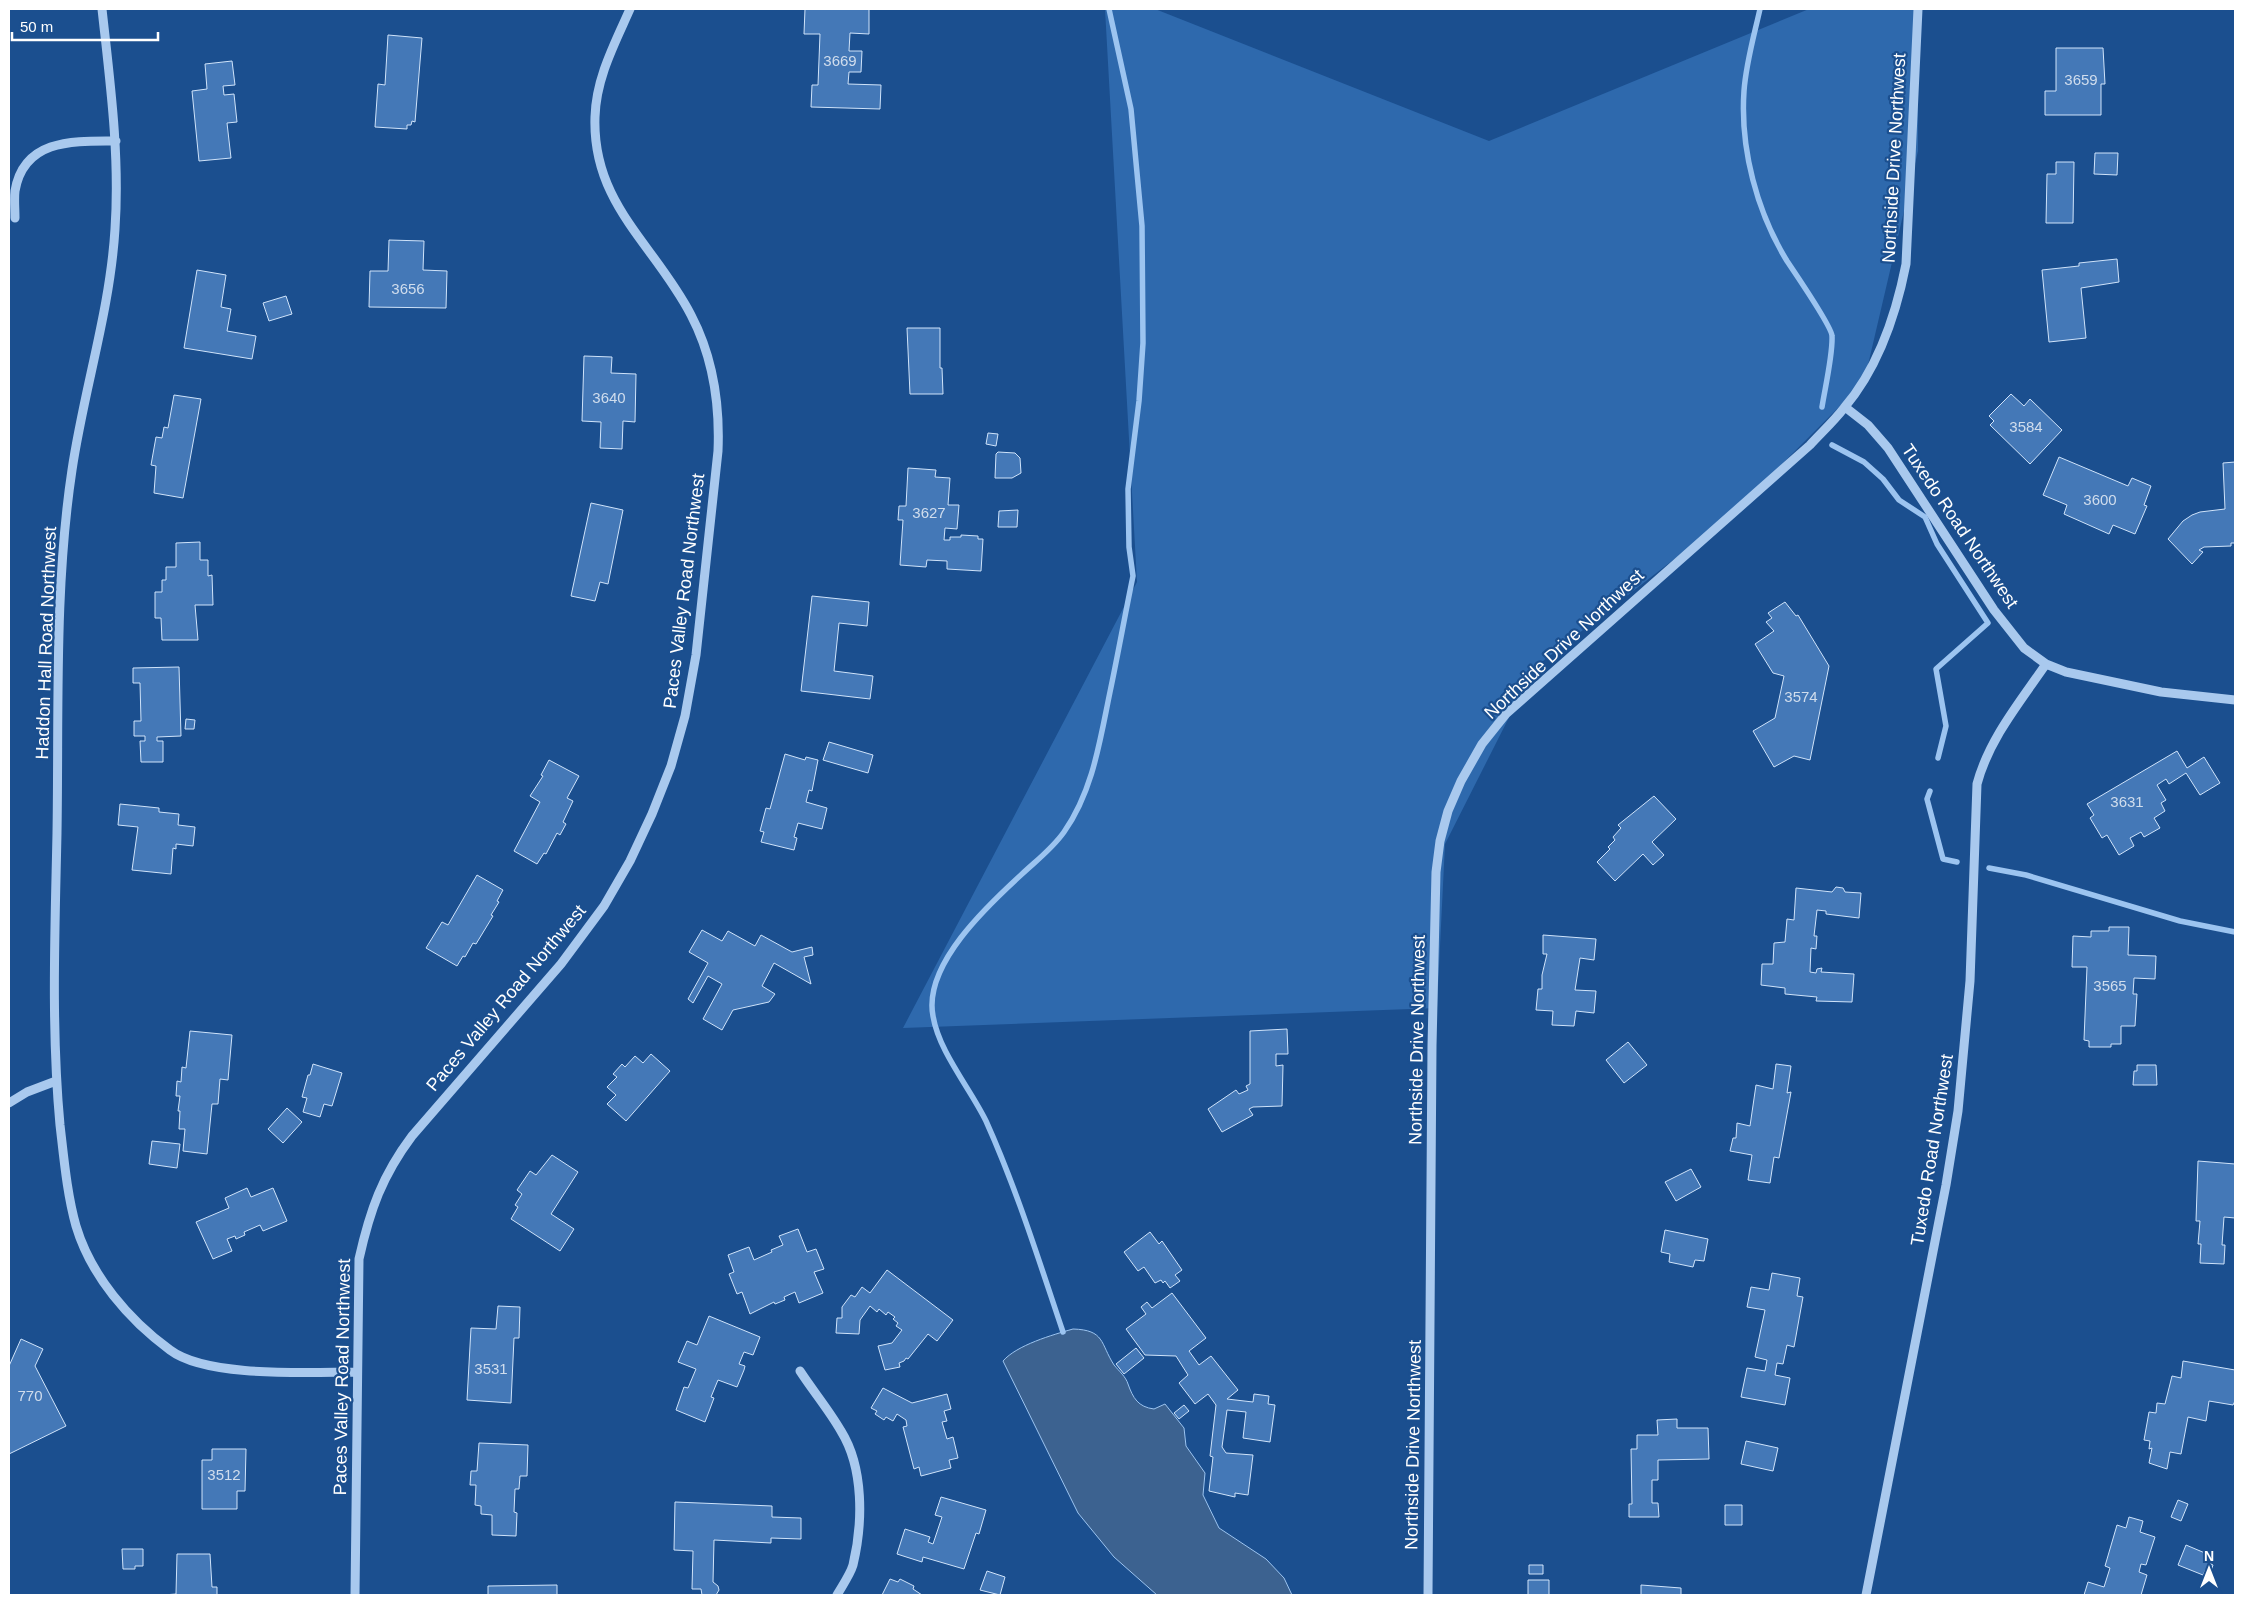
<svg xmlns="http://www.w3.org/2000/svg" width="2244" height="1604" font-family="Arial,sans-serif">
<rect width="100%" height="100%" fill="#1b4f8f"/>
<path fill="#2e69ad" d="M1105,9H1155L1489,141L1809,9H1918V151L1864,382L1731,515L1534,668L1445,844L1437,1008L903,1028L1137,582Z"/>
<path fill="#3c6290" stroke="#9cc4f0" d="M1073,1329C1105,1330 1100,1343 1114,1365C1119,1371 1126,1377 1128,1384C1133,1398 1138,1407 1154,1409L1165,1404L1184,1428L1186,1446L1205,1473L1203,1495L1219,1528L1266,1559L1284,1578L1292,1595H1157L1114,1557L1078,1513L1003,1361C1017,1345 1052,1335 1073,1329Z"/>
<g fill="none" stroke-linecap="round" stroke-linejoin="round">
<path stroke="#9cc4f0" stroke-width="5.5" d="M1760,9C1754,36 1746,63 1744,91C1740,149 1757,212 1787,261C1795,273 1832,327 1832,336C1833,354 1825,388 1822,407
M1832,445L1864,462L1883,479L1899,500L1925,517L1937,544L1988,623L1936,669L1946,726L1938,758
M1930,791L1927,799L1943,859L1957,862
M1989,868L2026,875L2180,921L2235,932
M1063,1332C1039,1261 1017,1190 986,1121C970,1088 939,1052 933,1016C923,965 988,905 1022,874C1037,860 1052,849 1064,832C1093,791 1100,740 1110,692C1118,654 1125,615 1133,576L1129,547L1128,489L1139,401L1143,343L1142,226L1131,109L1109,9"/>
</g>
<path fill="#4478b7" stroke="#cfe3fa" d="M805,9H869V34L850,33L849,51H862L861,72H849L848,84L881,85L880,109L811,107L812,85H818L820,34H804Z
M388,35L422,38L415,122L412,121L411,125H407V129L375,127L378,84L385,85Z
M2056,48H2103L2105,84H2101V115H2045V91H2056Z
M232,61L235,85L223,86L224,95L234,94L237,122L227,123L231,158L199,161L192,91L207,89L205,64Z
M2095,153H2118L2117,175L2094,174Z
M2056,162H2074L2073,223H2046L2047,174H2056Z
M389,240L424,241L423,270L447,271L446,308L369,307L370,271H388Z
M2117,259L2119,282L2081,288L2086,338L2049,342L2042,270L2079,266V263Z
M197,270L226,275L221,307L231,309L227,331L256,336L252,359L184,348Z
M286,296L292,314L269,321L263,303Z
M907,328H940V368H942L943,394H910Z
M584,356L612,357L611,373L636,374L635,422L623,421L622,449L600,448L601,422L582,421Z
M2011,394L2024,406L2030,399L2062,430L2030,464L1990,425L1994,421L1989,416Z
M174,395L201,399L183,498L154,493L156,466L151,465L156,437L162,438L164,427L168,428Z
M988,433L998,434L996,446L986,444Z
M998,452L1015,453L1020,458L1021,473L1012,478H995L996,454Z
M2059,457L2128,486L2132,478L2151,486L2144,505L2147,506L2135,534L2113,525L2109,534L2064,514L2067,505L2043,495Z
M2235,462V543H2231V546L2204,547L2199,550L2203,552L2192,564L2168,539L2183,521L2192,515L2200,512L2225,509L2223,463Z
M908,468L936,470L935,477L950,478L948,505H959L957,529L945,528L944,540H950V537H961V535L978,536V539H983L981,571L947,569V561L927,560L926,567L900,565L903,520H898L899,506H906Z
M591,503L623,510L608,584L600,582L595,601L571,596Z
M1018,510L1017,527H998L999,511Z
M200,542V560H208V576L212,575L213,605H195L198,640H162L161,618H155V592H162V580H166V567H176V543Z
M812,596L869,602L867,626L839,623L834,671L873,676L870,699L801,691Z
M1785,602L1796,616L1798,615L1829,666L1810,760L1794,756L1774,767L1753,731L1775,718L1784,676L1773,673L1755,644L1774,631L1766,622L1772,618L1768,613Z
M179,667L181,736L157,737V741H163V762H141L140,741H145V736H134V721H141L140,683H133V668Z
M186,719L195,720L194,729H185Z
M829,742L873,755L868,773L823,760Z
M2177,751L2187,768L2204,757L2220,783L2200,795L2186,773L2169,784L2166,779L2157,785L2166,800L2161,803L2165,811L2154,818L2160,828L2144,837L2141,832L2130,838L2134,846L2119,855L2107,835L2102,838L2090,818L2094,815L2087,804Z
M785,754L805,760L806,757L818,760L812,791L809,790L806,802L827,808L822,829L798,823L794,837L797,838L794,850L761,842L764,832L760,831L766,808L770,809Z
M549,760L579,776L567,798L573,801L563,822L566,824L560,835L557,833L546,854L544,853L537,864L514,851L540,802L530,796L543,776L541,775Z
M1654,796L1676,819L1652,842L1664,855L1653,865L1643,854L1615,881L1597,862L1610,849L1608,847L1615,840L1613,837L1621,828L1618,825Z
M120,804L159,808V812L179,814L178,825L195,827L193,846L176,844V849L173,848L171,874L132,870L138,827L118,825Z
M477,875L503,890L497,901L499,902L491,915L493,916L476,944L473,943L465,957L463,956L457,966L426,948L442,922L448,925Z
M1836,887L1843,888L1845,892L1861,893L1859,918L1826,914V911L1817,910L1814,936H1817L1816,949L1811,948L1810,972L1816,973L1817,969L1822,968L1821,972L1854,974L1852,1002L1816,1001L1817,997L1785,994V988L1761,985L1762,964H1773L1774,943L1785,942L1787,919L1794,920L1796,888L1832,892Z
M2109,927H2129L2128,955L2156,956L2155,979L2134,978L2133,994H2137L2135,1026H2121V1044H2111V1047H2089V1041L2084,1040L2087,967H2072L2073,936L2091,937V931H2109Z
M702,930L722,941L728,931L755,946L761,935L792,952L812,947L813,955L804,957L811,984L774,963L762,986L775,994L769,1002L733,1010L722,1030L703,1019L722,984L708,976L693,1003L688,999L708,963L689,952Z
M1543,935L1596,939L1594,960L1580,958L1575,990L1596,991L1594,1013L1576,1011L1574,1026L1552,1025L1553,1011L1536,1010L1538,989H1542V975L1547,954H1543Z
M1287,1029L1288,1054H1276V1066L1283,1065L1282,1106L1253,1107L1249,1109L1253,1115L1222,1132L1208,1109L1236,1090L1239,1094L1248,1090L1246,1086L1250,1084V1031Z
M190,1031L232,1035L228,1080L220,1079L218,1104H212L207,1154L183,1151L185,1129H179L180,1111H178L180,1096H176L177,1081L181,1082L182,1067L186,1068Z
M1628,1042L1647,1065L1624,1083L1606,1060Z
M651,1054L670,1071L626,1121L607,1104L616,1095L607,1087L617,1077L613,1074L622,1064L625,1067L635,1056L643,1063Z
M313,1064L342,1073L332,1106L324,1104L320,1117L303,1112L307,1098L302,1097L308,1075H310Z
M1776,1064L1791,1066L1787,1093L1791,1092L1779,1158L1774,1157L1770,1183L1748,1180L1752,1155L1730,1151L1733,1138H1736L1737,1123L1750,1126L1756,1085L1773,1089Z
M2137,1065H2156L2157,1085H2133L2134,1071H2137Z
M287,1108L302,1122L283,1143L268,1129Z
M152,1141L180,1144L177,1168L149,1164Z
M552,1155L578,1172L551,1214L574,1229L560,1251L511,1219L518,1207L515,1205L522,1194L517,1190L530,1171L536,1175Z
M2198,1161L2235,1164V1218L2224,1217L2222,1245H2225L2224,1264L2200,1263L2201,1244H2198L2200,1221H2196Z
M1691,1169L1701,1187L1676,1201L1665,1182Z
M247,1188L251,1197L273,1188L287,1221L263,1231L260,1225L244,1232L245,1235L236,1239L235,1236L227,1239L232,1251L213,1259L196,1222L229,1208L225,1198Z
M798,1229L807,1252L816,1249L824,1269L814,1272L823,1293L799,1303L795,1292L784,1297L785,1300L775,1304L774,1302L750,1314L742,1292L737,1294L729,1274L734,1272L728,1255L749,1247L754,1260L772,1252L771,1250L783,1245L779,1236Z
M1665,1230L1708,1239L1704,1261L1695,1260L1693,1267L1669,1262L1670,1254L1661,1252Z
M1150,1232L1159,1244L1162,1241L1182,1270L1175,1275L1180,1281L1170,1288L1165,1281L1163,1283L1161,1280L1155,1283L1144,1267L1138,1271L1124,1252Z
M887,1270L953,1320L937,1341L928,1334L908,1359L906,1358L904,1361L899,1363L900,1367L885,1370L878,1346L892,1343L902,1330L896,1326L898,1323L893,1319L895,1317L888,1312L886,1315L879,1309L877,1312L870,1306L860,1320L859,1334L836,1333L837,1318H842V1307L851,1295L855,1297L862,1287L870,1293Z
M1772,1273L1800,1278L1797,1296L1803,1297L1794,1347L1787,1345L1783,1364L1777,1363L1775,1375L1790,1378L1785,1405L1741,1397L1747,1368L1765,1371L1767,1360L1755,1357L1765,1310L1747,1307L1751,1287L1769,1290Z
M1172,1293L1206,1338L1189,1351L1199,1365L1211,1356L1238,1390L1227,1399L1253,1402L1254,1394L1269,1396L1268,1404L1275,1405L1270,1442L1243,1438L1246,1412L1227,1410L1222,1447L1226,1453L1253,1455L1248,1495L1235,1493V1497L1209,1491L1213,1457L1210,1456L1216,1405L1208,1394L1195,1404L1179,1383L1188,1375L1176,1356L1145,1355L1126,1329L1146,1314L1141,1307L1147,1302L1152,1308Z
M498,1306L520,1307L519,1338H514L511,1403L467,1400L471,1328L496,1329Z
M709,1316L760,1337L753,1355L744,1352L739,1364L745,1366L744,1370L737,1387L718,1380L711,1397L714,1398L705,1422L676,1410L684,1387L688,1388L696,1369L678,1362L687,1341L697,1345Z
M21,1339L43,1349L35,1366L66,1426L9,1454V1366Z
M1136,1348L1144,1358L1124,1374L1116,1364Z
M2183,1361L2235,1370V1401L2233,1405L2209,1401L2206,1421L2188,1417L2181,1454L2170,1452L2167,1469L2149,1463L2152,1448L2149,1449L2150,1441L2144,1440L2149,1412L2156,1413L2157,1403L2165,1404L2172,1376L2181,1378Z
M883,1388L912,1403L947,1394L951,1409L944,1411L947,1421L942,1422L947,1439L953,1437L958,1458L949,1460L951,1468L921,1476L919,1467L914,1469L903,1427L907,1426L906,1420L897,1414L893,1421L886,1417L884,1420L875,1414L877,1411L871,1408Z
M1184,1405L1189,1411L1179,1419L1174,1413Z
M1677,1419V1428H1708L1709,1459L1658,1460V1480H1652V1503H1658L1659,1517H1629V1504H1632L1631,1449H1637V1435H1658L1657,1420Z
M1746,1441L1778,1448L1773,1471L1741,1464Z
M479,1443L528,1445L527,1476H520L519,1489H515L514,1512L517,1513L516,1536L492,1535V1515L481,1514V1506L475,1505L476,1485H470L471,1471H477Z
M212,1449H246L245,1491H237V1509H202V1460H212Z
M941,1497L986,1510L979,1534L976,1533L964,1569L923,1557L922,1562L897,1554L905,1529L930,1537L928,1542L933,1544L942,1517L935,1515Z
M2178,1500L2188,1504L2181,1521L2171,1517Z
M675,1502L772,1506V1517L801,1518V1539L771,1538V1543L714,1540L713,1582L718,1586L719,1590L716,1595H702L701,1589H692L693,1551L674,1550Z
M1725,1505H1742V1525H1725Z
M2129,1517L2143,1521L2140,1532L2155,1537L2146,1565L2141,1564L2139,1572L2147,1575L2141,1595H2084L2088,1582L2104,1587L2110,1568L2105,1566L2117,1525L2126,1528Z
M2186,1545L2212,1556L2209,1563L2213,1565L2211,1571L2206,1569L2203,1575L2178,1565Z
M122,1549H143V1566H135V1569H123Z
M177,1554H210L212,1587H217V1595H163L176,1594Z
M1529,1565H1543V1574H1529Z
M987,1571L1005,1577L1000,1595L980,1590Z
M890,1579L898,1582L900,1579L914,1586L913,1589L922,1595H882Z
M1528,1580H1549V1595H1528Z
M557,1585V1595H488V1586Z
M1641,1585L1681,1588V1595H1641Z"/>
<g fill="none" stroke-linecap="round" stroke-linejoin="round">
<path stroke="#a9c9ee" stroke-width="9" d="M102,9C110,82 120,155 115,229C110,311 84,389 72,470C54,589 59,712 57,833C55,930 51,1028 60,1125C64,1159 67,1194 76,1226C91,1276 129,1320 170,1350C207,1378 309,1372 356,1372
M15,218C15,209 14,199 15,191C24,138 75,141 116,141
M1845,407L1868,425L1888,448L1994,610L2024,648L2046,664L2066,672L2161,692L2235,700
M9,1103L27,1092L56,1081
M800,1371C813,1391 829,1410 841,1431C864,1468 863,1523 853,1565C850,1575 842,1586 837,1595
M355,1595L359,1259C370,1210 382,1176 412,1136L561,964L604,906L630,861L652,814L671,766L685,716L696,655L718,451C720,403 713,357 691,315C655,245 592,204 595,117C596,78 615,43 630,9
M1428,1595L1432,1046L1436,872L1440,841L1448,811L1461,781L1482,744L1506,714L1810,445C1821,433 1834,421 1844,408C1879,367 1896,315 1906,264L1918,9
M1866,1595L1946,1185L1958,1111L1970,981L1977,784C1989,739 2020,702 2046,664"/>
</g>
<g text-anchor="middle" stroke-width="4.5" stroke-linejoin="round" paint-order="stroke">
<g font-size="15" fill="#d0dded">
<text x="840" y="66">3669</text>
<text x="2081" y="85">3659</text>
<text x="408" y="294">3656</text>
<text x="609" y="403">3640</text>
<text x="2026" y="432">3584</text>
<text x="2100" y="505">3600</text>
<text x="929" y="518">3627</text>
<text x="1801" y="702">3574</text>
<text x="2127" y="807">3631</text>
<text x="2110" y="991">3565</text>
<text x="491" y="1374">3531</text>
<text x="30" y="1401">770</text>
<text x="224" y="1480">3512</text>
</g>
<g font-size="18" fill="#fff" stroke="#1b4f8f">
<text transform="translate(1894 158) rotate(-87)" y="6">Northside Drive Northwest</text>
<text transform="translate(1960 526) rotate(56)" y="6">Tuxedo Road Northwest</text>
<text transform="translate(684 591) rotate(-83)" y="6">Paces Valley Road Northwest</text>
<text transform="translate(46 643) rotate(-88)" y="6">Haddon Hall Road Northwest</text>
<text transform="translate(1564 644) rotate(-43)" y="6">Northside Drive Northwest</text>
<text transform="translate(506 998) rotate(-50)" y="6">Paces Valley Road Northwest</text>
<text transform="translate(1417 1040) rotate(-89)" y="6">Northside Drive Northwest</text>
<text transform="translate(1932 1150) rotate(-81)" y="6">Tuxedo Road Northwest</text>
<text transform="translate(342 1377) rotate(-89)" y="6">Paces Valley Road Northwest</text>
<text transform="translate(1413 1445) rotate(-89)" y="6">Northside Drive Northwest</text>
</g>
</g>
<rect width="2244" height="1604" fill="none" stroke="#ffffff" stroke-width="20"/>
<g transform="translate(2209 1569)" stroke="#1b4f8f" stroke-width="4" paint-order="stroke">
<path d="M0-4L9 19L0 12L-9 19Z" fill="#ffffff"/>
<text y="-8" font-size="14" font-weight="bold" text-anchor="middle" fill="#ffffff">N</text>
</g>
<path d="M12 32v8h146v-8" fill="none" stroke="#ffffff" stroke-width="2.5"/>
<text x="20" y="32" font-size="15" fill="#ffffff" stroke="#1b4f8f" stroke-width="4" paint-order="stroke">50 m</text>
</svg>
